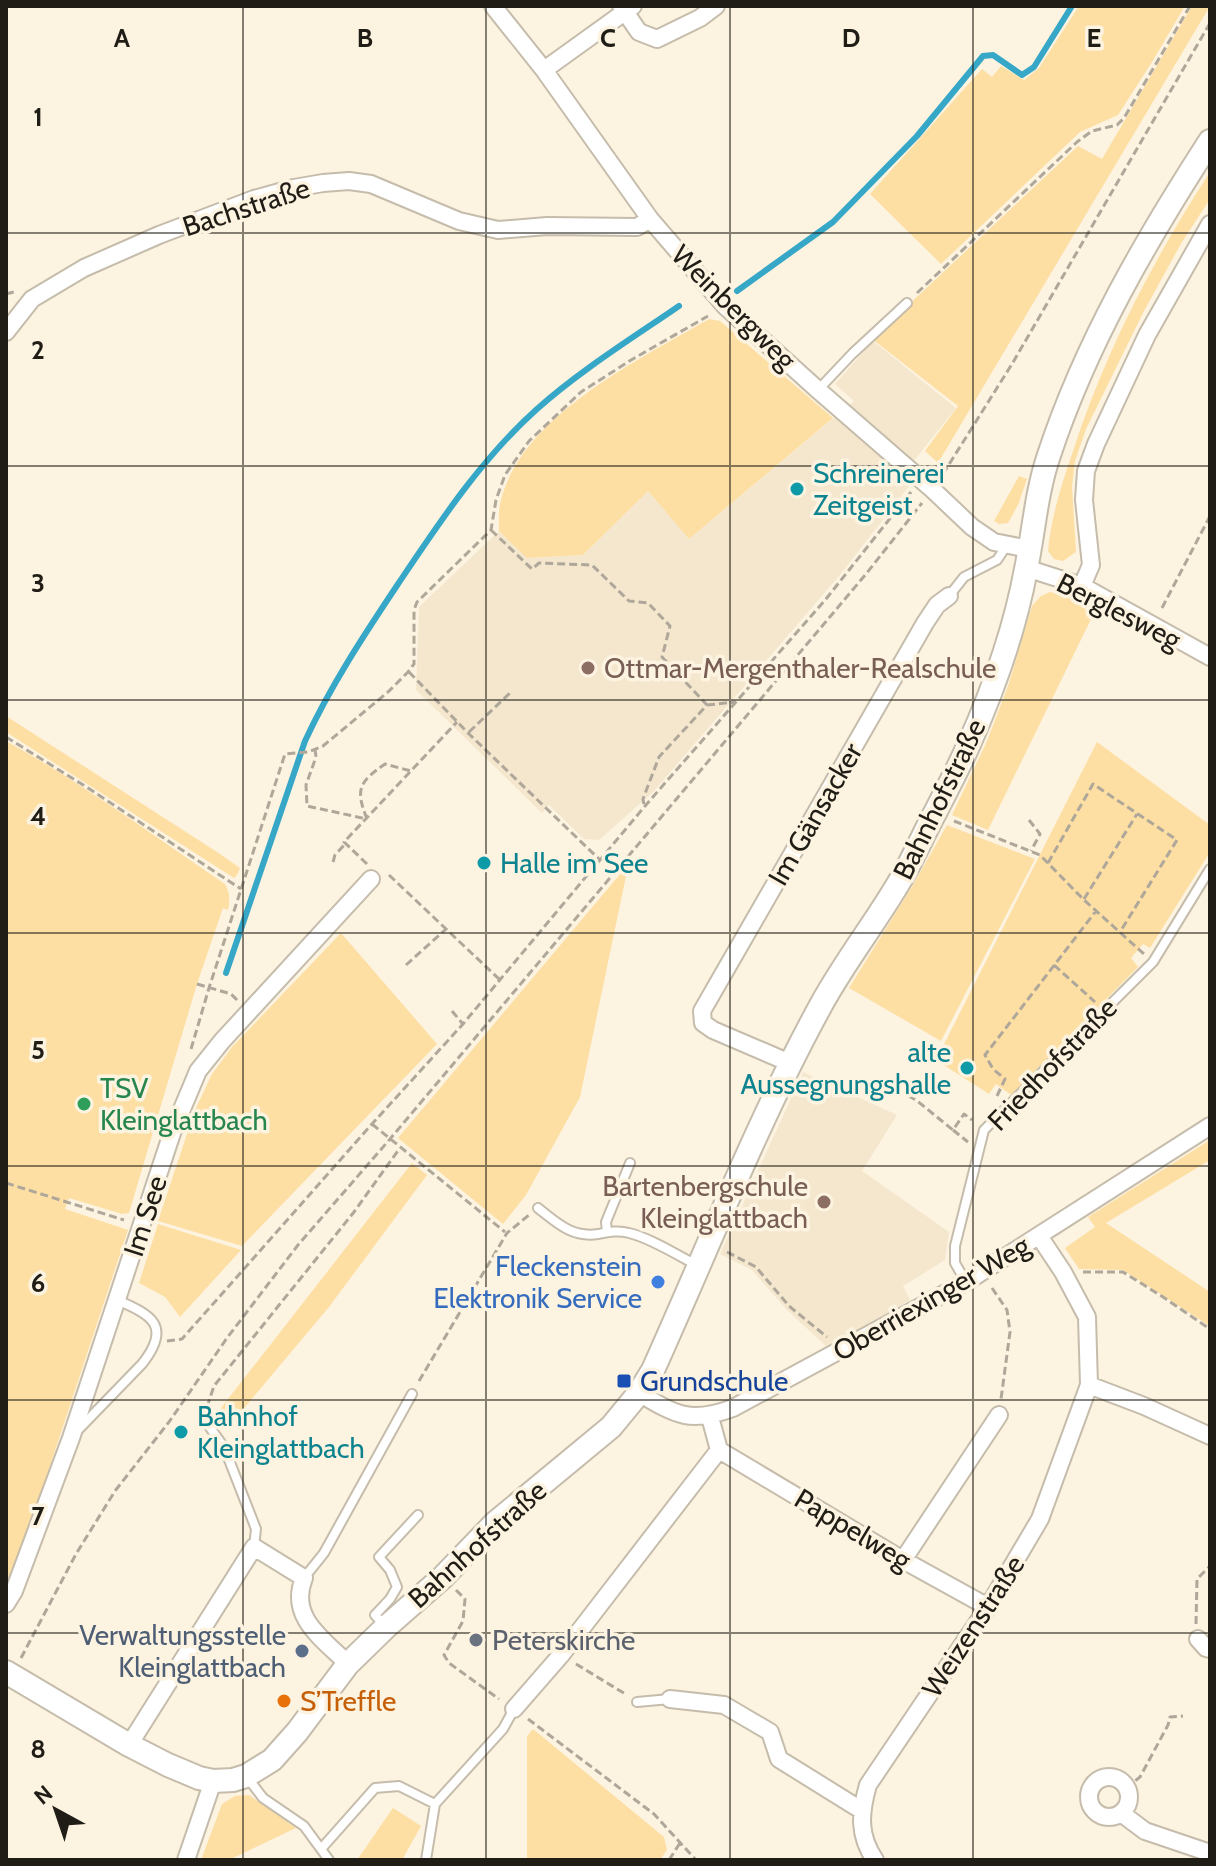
<svg xmlns="http://www.w3.org/2000/svg" width="1216" height="1866" font-family="Cabin,sans-serif">
<rect width="100%" height="100%" fill="#fdf3e1"/>
<path fill="#f4e7ce" d="M873,341L956,408L901,477L910,485L839,576L654,791L599,840L584,839L549,805L542,813L416,690L419,607L499,531L528,558L583,555L648,491L689,539L854,401L835,384Z
M803,1072L897,1115L862,1171L949,1232L945,1260L903,1286L910,1300L828,1348L787,1310L752,1270L720,1254Z"/>
<path fill="#fddfa4" d="M1079,6H1185L1152,62L1118,115L1080,132L941,264L870,194L982,69L992,77L1001,66L1024,80L1039,68Z
M1192,6H1210L938,463L925,451L958,406L872,339L1078,146L1102,159Z
M1210,172V199L1182,242L1144,311L1086,429L1075,461L1072,486L1076,552L1063,561L1054,559L1048,551C1051,517 1062,483 1073,451C1105,352 1154,258 1210,172Z
M709,319L720,321L833,418L689,539L648,491L583,555L527,558L499,531C499,521 498,510 501,500C522,416 640,359 709,319Z
M1019,476L1027,479L1018,505L1008,523L999,524L994,521Z
M1050,592L1064,595L1095,611L988,830L952,815L987,741L1008,686L1032,606L1041,596Z
M6,716L217,852L240,868L237,875L234,878L6,732Z
M6,741C82,783 153,835 225,884C230,893 230,900 228,910L223,908L197,984L129,1213L122,1214L69,1198L65,1209L128,1230L38,1502L6,1584Z
M1097,742L1210,825V852L1150,948L1143,944L1131,958L1138,967L1011,1095L996,1084L989,1094L936,1060Z
M947,825L1035,859L941,1041L849,988L913,885Z
M621,873L626,876L580,1097L526,1195L503,1224L398,1138Z
M341,933L437,1044L242,1246L158,1221L195,1110L212,1074L232,1047Z
M1210,1140V1160L1106,1223L1210,1292V1326L1123,1270L1079,1269L1065,1248L1095,1227L1088,1217Z
M412,1163L427,1175L329,1307L235,1419L223,1428L214,1417Z
M158,1224L241,1250L180,1317L165,1297L139,1283Z
M533,1729L664,1837L667,1850L660,1860H527V1736Z
M249,1795L296,1828L229,1860H201L222,1804L235,1796Z
M393,1808L421,1826L402,1860H357Z"/>
<g fill="none" stroke-linecap="round" stroke-linejoin="round">
<path stroke="#36a7c7" stroke-width="6" d="M737,291L833,222L917,136L983,56L993,55L1022,75L1034,67L1072,6
M226,973L305,741C331,685 364,635 398,584C439,523 481,459 537,409C581,370 631,339 679,306"/>
<defs>
<path id="service" d="M818,390L852,354L907,303
M949,596L964,577L997,560L1007,545
M149,1124L171,1132
M538,1208C557,1223 572,1238 598,1234C609,1232 618,1230 629,1233C648,1237 678,1255 696,1265
M607,1232L606,1222L630,1163
M966,1282L955,1263V1246L984,1130L1153,962L1210,869
M203,1418L224,1447L256,1529L254,1547
M77,1431L142,1364C172,1326 152,1315 117,1300
M304,1578L324,1553L412,1394
M385,1626L375,1615L390,1599L397,1587L390,1570L379,1557L418,1515
M637,1702L670,1699
M247,1777L263,1798L304,1826L329,1860
M321,1849L375,1788L399,1786L435,1804
M426,1860L435,1804L503,1729L514,1709"/>
<path id="minor" d="M493,6L544,70L650,219L725,306L818,390L933,490L972,527L994,542L1029,549
M621,6L639,32L657,39L700,18L716,6
M544,70L633,6
M6,332L32,299L84,268L159,235L254,199L294,188L323,183L349,181L371,184L459,221L498,230L547,226L637,227L650,219
M1026,568L1082,586L1210,657
M1082,586L1091,565L1084,500L1086,471L1096,444L1147,335L1210,224
M790,1063L713,1030L703,1023L702,1011L925,623L937,605L949,596
M1089,1385L1144,1406L1210,1436
M639,1393C676,1415 690,1424 733,1408L966,1282L1210,1126
M719,1450L903,1560L988,1607
M903,1560L999,1415
M6,1604L14,1591L71,1438L172,1133L198,1071L222,1041L371,879
M1198,1639L1206,1648L1210,1649
M670,1699L724,1705L770,1732L779,1759L861,1810
M514,1709L561,1655L719,1450L710,1417
M129,1745L254,1547L304,1578C288,1617 323,1639 348,1664
M1089 1797a20 20 0 1 1 40 0a20 20 0 1 1-40 0Z
M1121,1813L1145,1831L1210,1853
M186,1860L213,1781
M875,1860C858,1835 860,1813 868,1785L988,1607L1040,1519L1089,1385L1087,1317L1063,1272L1039,1236"/>
<path id="secondary" d="M6,1672L129,1745L168,1765L199,1778L213,1781L233,1780L246,1776L272,1760L297,1732L348,1664L386,1627L443,1577L495,1523L611,1427L639,1393L653,1370C708,1248 757,1122 821,1005C846,959 880,917 905,872C916,852 925,831 936,811C947,789 959,767 969,744C994,688 1015,629 1026,569C1034,531 1036,493 1049,455C1086,343 1146,240 1210,141"/>
</defs>
<use href="#service" stroke="#c5bcab" stroke-width="12"/>
<use href="#minor" stroke="#c5bcab" stroke-width="20"/>
<use href="#secondary" stroke="#c5bcab" stroke-width="26"/>
<path stroke="#afa799" stroke-width="3" stroke-dasharray="8 4" stroke-linecap="butt" d="M917,293L1077,142L1092,131L1117,125L1124,118L1190,6
M6,294L14,292
M943,474L1012,364L1210,23
M491,530L532,569L539,563L592,565L629,601L648,603L670,626L662,657L707,705L659,757L643,799L644,805
M1162,608L1210,516
M409,672L468,733L600,860
M707,705L735,702
M469,732L510,693
M6,737L88,788L241,889
M315,749L316,757L306,785L307,806L367,819
M367,819C355,789 359,782 385,764L411,771
M1029,820L1040,834L1031,851
M954,821L1040,855L1084,900L1144,954
M333,862L335,855L346,843
M1048,863L1093,784L1177,840L1120,932
M367,864L344,842L457,722
M389,875L500,980
M1084,899L1137,814
M406,965L445,930
M1054,965L1095,1002
M197,984L231,994L238,1001
M452,1011L462,1023
M191,1049L209,988L285,754L308,752L323,746L388,692L408,672L414,664V610L417,602L491,530L496,500L505,475L529,441L581,392L631,360L708,316
M879,1095L889,1085L916,1100L953,1130L964,1114L972,1120
M997,1096L1005,1079L993,1069L985,1055L1096,911
M372,1124L505,1232
M953,1130L968,1142
M6,1183L124,1220
M727,1252L756,1267L789,1306L827,1337
M1083,1272H1123L1163,1297L1210,1329
M992,1288L1007,1310L1010,1332L1001,1399
M167,1341L182,1339L372,1124L463,1024L645,806L826,599L911,492
M419,1381L507,1233L529,1215
M207,1407L214,1386L354,1212L400,1148
M456,1590L465,1599L463,1621L444,1655L449,1663L499,1699
M1196,1624L1197,1579L1210,1566
M21,1658L76,1554L115,1491L169,1422L227,1338L298,1245L390,1139L866,574L922,503
M576,1664L627,1695
M528,1719L654,1814L696,1860
M1126,1788L1140,1777L1168,1725L1170,1717L1183,1716
M669,1860L680,1843"/>
<use href="#service" stroke="#fff" stroke-width="8"/>
<use href="#minor" stroke="#fff" stroke-width="16"/>
<use href="#secondary" stroke="#fff" stroke-width="22"/>
</g>
<path fill="none" stroke="#201d16" stroke-width="2" stroke-opacity="0.55" d="M243,6V1860M486,6V1860M730,6V1860M973,6V1860M6,233H1210M6,466H1210M6,700H1210M6,933H1210M6,1166H1210M6,1400H1210M6,1633H1210"/>
<g fill="#0f9aa8" stroke="#fdf3e1" stroke-width="3">
<circle cx="797" cy="489" r="8"/>
<circle cx="484" cy="863" r="8"/>
<circle cx="967" cy="1068" r="8"/>
<circle cx="181" cy="1432" r="8"/>
</g>
<g fill="#8d6e63" stroke="#fdf3e1" stroke-width="3">
<circle cx="588" cy="668" r="8"/>
<circle cx="824" cy="1202" r="8"/>
</g>
<circle fill="#2e9e5b" stroke="#fdf3e1" stroke-width="3" cx="84" cy="1104" r="8"/>
<circle fill="#3f7fe0" stroke="#fdf3e1" stroke-width="3" cx="658" cy="1282" r="8"/>
<rect fill="#1a4fb4" stroke="#fdf3e1" stroke-width="3" x="616" y="1373" width="16" height="16" rx="4"/>
<circle fill="#6b7280" stroke="#fdf3e1" stroke-width="3" cx="476" cy="1640" r="8"/>
<circle fill="#5c6f8a" stroke="#fdf3e1" stroke-width="3" cx="302" cy="1651" r="8"/>
<circle fill="#e8710a" stroke="#fdf3e1" stroke-width="3" cx="284" cy="1701" r="8"/>
<g text-anchor="middle" stroke-width="7" stroke-linejoin="round" paint-order="stroke">
<g font-size="28" fill="#201d16" stroke="#fdf3e1">
<text transform="translate(246 207) rotate(-18)" y="10">Bachstraße</text>
<text transform="translate(734 307) rotate(45)" y="10">Weinbergweg</text>
<text transform="translate(1119 611) rotate(27)" y="10">Berglesweg</text>
<text transform="translate(939 799) rotate(-64)" y="10">Bahnhofstraße</text>
<text transform="translate(815 814) rotate(-60)" y="10">Im Gänsacker</text>
<text transform="translate(1052 1064) rotate(-46)" y="10">Friedhofstraße</text>
<text transform="translate(145 1216) rotate(-72)" y="10">Im See</text>
<text transform="translate(931 1298) rotate(-30)" y="10">Oberriexinger Weg</text>
<text transform="translate(853 1529) rotate(31)" y="10">Pappelweg</text>
<text transform="translate(477 1544) rotate(-42)" y="10">Bahnhofstraße</text>
<text transform="translate(973 1626) rotate(-57)" y="10">Weizenstraße</text>
</g>
<g font-size="28" fill="#0d838f" stroke="#fdf3e1" text-anchor="start">
<text x="813" y="483">Schreinerei<tspan x="813" dy="32">Zeitgeist</tspan></text>
<text x="500" y="873">Halle im See</text>
<text x="951" y="1062" text-anchor="end">alte<tspan x="951" dy="32">Aussegnungshalle</tspan></text>
<text x="197" y="1426">Bahnhof<tspan x="197" dy="32">Kleinglattbach</tspan></text>
</g>
<g font-size="28" fill="#785e54" stroke="#fdf3e1" text-anchor="start">
<text x="604" y="678">Ottmar-Mergenthaler-Realschule</text>
<text x="808" y="1196" text-anchor="end">Bartenbergschule<tspan x="808" dy="32">Kleinglattbach</tspan></text>
</g>
<g font-size="28" fill="#27864d" stroke="#fdf3e1" text-anchor="start">
<text x="100" y="1098">TSV<tspan x="100" dy="32">Kleinglattbach</tspan></text>
</g>
<g font-size="28" fill="#366cbe" stroke="#fdf3e1" text-anchor="end">
<text x="642" y="1276">Fleckenstein<tspan x="642" dy="32">Elektronik Service</tspan></text>
</g>
<g font-size="28" fill="#164399" stroke="#fdf3e1" text-anchor="start">
<text x="640" y="1391">Grundschule</text>
</g>
<g font-size="28" fill="#4e5e75" stroke="#fdf3e1" text-anchor="end">
<text x="286" y="1645">Verwaltungsstelle<tspan x="286" dy="32">Kleinglattbach</tspan></text>
</g>
<g font-size="28" fill="#5b616d" stroke="#fdf3e1" text-anchor="start">
<text x="492" y="1650">Peterskirche</text>
</g>
<g font-size="28" fill="#c56008" stroke="#fdf3e1" text-anchor="start">
<text x="300" y="1711">S’Treffle</text>
</g>
</g>
<g font-size="26" text-anchor="middle" font-weight="bold" fill="#201d16" stroke="#fdf3e1" stroke-width="7" stroke-linejoin="round" paint-order="stroke">
<text x="122" y="47">A</text>
<text x="365" y="47">B</text>
<text x="608" y="47">C</text>
<text x="851" y="47">D</text>
<text x="1094" y="47">E</text>
<text x="38" y="126">1</text>
<text x="38" y="359">2</text>
<text x="38" y="592">3</text>
<text x="38" y="825">4</text>
<text x="38" y="1059">5</text>
<text x="38" y="1292">6</text>
<text x="38" y="1525">7</text>
<text x="38" y="1758">8</text>
</g>
<rect width="1216" height="1866" fill="none" stroke="#201d16" stroke-width="16"/>
<g transform="translate(56 1810) rotate(320)" stroke="#fdf3e1" stroke-width="6" paint-order="stroke">
<path d="M0-6L14 30L0 20L-14 30Z" fill="#201d16"/>
<text y="-12" font-size="22" font-weight="bold" text-anchor="middle" fill="#201d16">N</text>
</g>
</svg>
